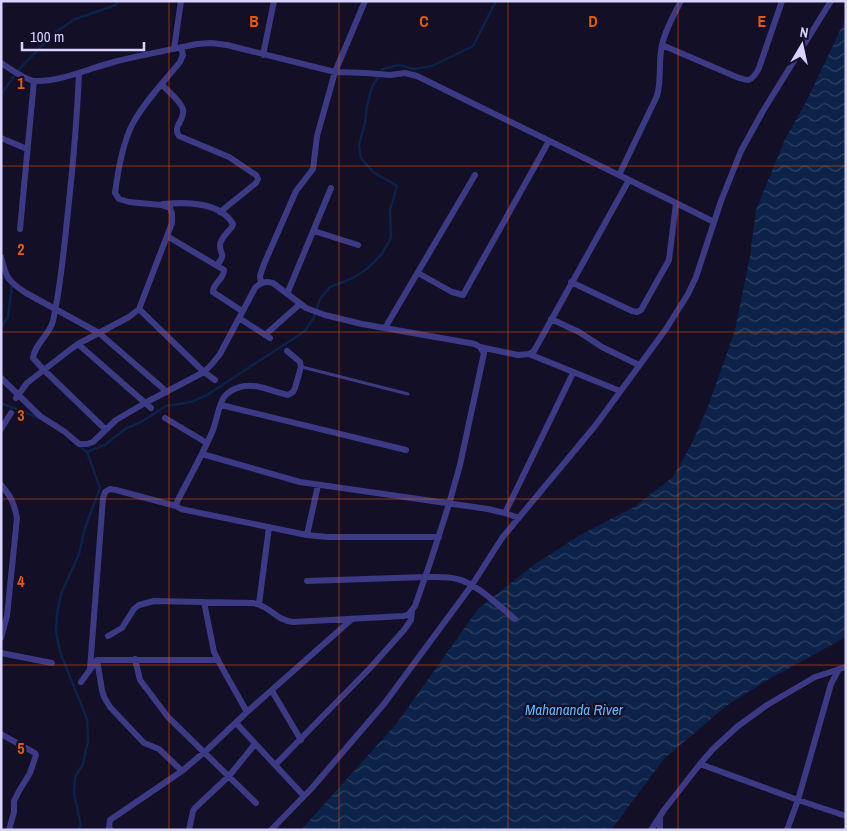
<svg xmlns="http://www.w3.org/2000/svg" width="847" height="831" font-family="'Archivo Narrow',sans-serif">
<defs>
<pattern id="water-waves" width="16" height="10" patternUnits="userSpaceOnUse" patternTransform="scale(1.25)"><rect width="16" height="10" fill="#0c2248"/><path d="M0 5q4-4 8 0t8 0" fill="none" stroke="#2f4163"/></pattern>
</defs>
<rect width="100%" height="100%" fill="#130f26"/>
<path fill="url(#water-waves)" d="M846,18V637L771,678L726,706L664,759L611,830H301L397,723L478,609L535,564L580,535L634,507L673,477L691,445L709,404L735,330L750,256L756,210L785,139L807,100Z"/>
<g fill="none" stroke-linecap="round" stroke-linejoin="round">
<path stroke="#0c2248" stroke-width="2.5" d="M1,94L22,66L56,32L75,19L116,5L117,1
M1,276L8,281
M1,327L8,317L12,285
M1,403L39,418
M87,452L105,445L125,429L141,422L166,406L191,402L207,395L305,331L314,317L320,299L330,287L353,278L368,268L381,255L391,238L390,210L397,186L373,172L361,158L359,145L365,123L367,106L372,87L383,69L399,65L414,69L432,66L473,46L496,1
M78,830L81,826L74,793L75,777L83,764L88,741L87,719L60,652L56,631L57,614L61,594L79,554L85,528L100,488L87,452L79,446"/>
<path stroke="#3d3a85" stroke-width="3" d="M302,367L408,394"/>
<path stroke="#3d3a85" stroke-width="6" d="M662,45L732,75C747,81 751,84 759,68L782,1
M174,49L181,1
M263,55L274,1
M1,63C9,68 26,81 35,81C60,82 90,68 114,62C141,55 169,50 197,44L211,43L227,45L335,72L366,73L390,75L405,73L417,76L676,203L714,222
M79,73C77,119 73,165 68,211C64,248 61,285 53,321C49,336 35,343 33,358L43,369L105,429
M162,85C167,90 182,102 183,110C185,120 172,126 179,136L229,157L256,175L258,179L256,183L220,212
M1,138L27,149
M619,175L657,96C662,79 658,62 662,45C665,30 674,15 681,1
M163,204C185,202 220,201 233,224L232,227C228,232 220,239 220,245C220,257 227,252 217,265
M20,229L34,81
M314,231L358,245
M167,236L224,270C224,280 213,282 213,292L242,311
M1,257C6,278 8,281 26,293L99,333L167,392
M418,273L452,292L463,295L549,141
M571,282L632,311L637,312L641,310L669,260L676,203
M261,283L260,276L264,264L296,191L313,169L317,136L335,72L365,1
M287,294L331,188
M139,309L204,372L215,380
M239,318L270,338
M551,319L579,332L602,347L639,365
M385,328L475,175
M265,335L300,304
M78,344L151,408
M480,347L518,355L529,354L534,351L629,180
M287,351L300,362L301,367L295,388L293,392L288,395C272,392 256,382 240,387C233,389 228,392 224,397C218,407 217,419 213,430C203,454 189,478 177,502L176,506L181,509L307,535L327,537H439
M529,354L620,391
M1,378L40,416L65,432L79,444H87L93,442L116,420L145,403L204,372L212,364L220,354L255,288C261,282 265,281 273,283L306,308L325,315L362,324L475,344L480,347L484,353L460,465L449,504L430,563L415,606L408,615L403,616L293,622C275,620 271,606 253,603L154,601L139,605L134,609L122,628L108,636
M16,398L27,383L71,349L78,344L129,317L139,309L172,223V214L170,208L161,205L129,202L119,199L115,193C118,170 122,145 132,125C144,102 164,82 180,62L183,55L181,47
M221,405L406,450
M165,418L207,443
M1,429L11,413
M202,454L300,482L488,509L505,513L519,518
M1,485C11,496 14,503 17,518L7,616L1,638
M505,513L573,373
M307,535L318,485
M307,581L425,577C436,577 447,576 457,579C476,583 500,607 515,619
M204,602L214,652L220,664L247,712
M259,604L269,527
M1,653L52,663
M135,659L140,680L168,717L256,803
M97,660L102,690L104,697L110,707L144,743L159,749L182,771
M90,669L103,498L105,492L110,489L116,490L176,506
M81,682L97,660H218
M272,691L301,740
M236,723L304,796
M1,734L35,753L36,755L30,773L19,791L14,801V812L9,830
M700,764L798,800L846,816
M275,765L371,667L404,630L411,620L412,611
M660,818V830
M111,830L109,828L110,820L182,771L208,749L247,712L352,619
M189,830L193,811L195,808L229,776L255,744
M271,830L311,789L384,704L472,585L502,538L595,426L666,329L688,294L696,277L721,201L741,151L763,111L831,1
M651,830L664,810L700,764L713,749L738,726L767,705L815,677L846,667
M787,830L798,800L831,684L839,669"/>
</g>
<path fill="none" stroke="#e8590c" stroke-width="1" stroke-opacity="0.55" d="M169,1V830M339,1V830M508,1V830M678,1V830M1,166H846M1,332H846M1,499H846M1,665H846"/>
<g text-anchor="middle" stroke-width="4.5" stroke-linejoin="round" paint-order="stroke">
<g font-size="15" font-style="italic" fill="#62b6ff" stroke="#130f26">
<text x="574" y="715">Mahananda River</text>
</g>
</g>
<g font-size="16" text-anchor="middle" font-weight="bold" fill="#e8590c" stroke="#130f26" stroke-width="4.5" stroke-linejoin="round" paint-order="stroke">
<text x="254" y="27">B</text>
<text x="424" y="27">C</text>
<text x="593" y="27">D</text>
<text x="762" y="27">E</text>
<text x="21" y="89">1</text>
<text x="21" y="255">2</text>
<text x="21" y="421">3</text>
<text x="21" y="587">4</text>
<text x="21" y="754">5</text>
</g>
<rect width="847" height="831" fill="none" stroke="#d9d4ff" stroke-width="5"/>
<g transform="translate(802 45) rotate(9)" stroke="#130f26" stroke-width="4" paint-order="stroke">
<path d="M0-4L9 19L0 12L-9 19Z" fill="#d9d4ff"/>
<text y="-8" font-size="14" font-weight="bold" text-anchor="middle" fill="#d9d4ff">N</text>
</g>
<path d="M22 42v8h122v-8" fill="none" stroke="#d9d4ff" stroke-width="2.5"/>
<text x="30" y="42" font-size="15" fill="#d9d4ff" stroke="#130f26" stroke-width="4" paint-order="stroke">100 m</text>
</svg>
